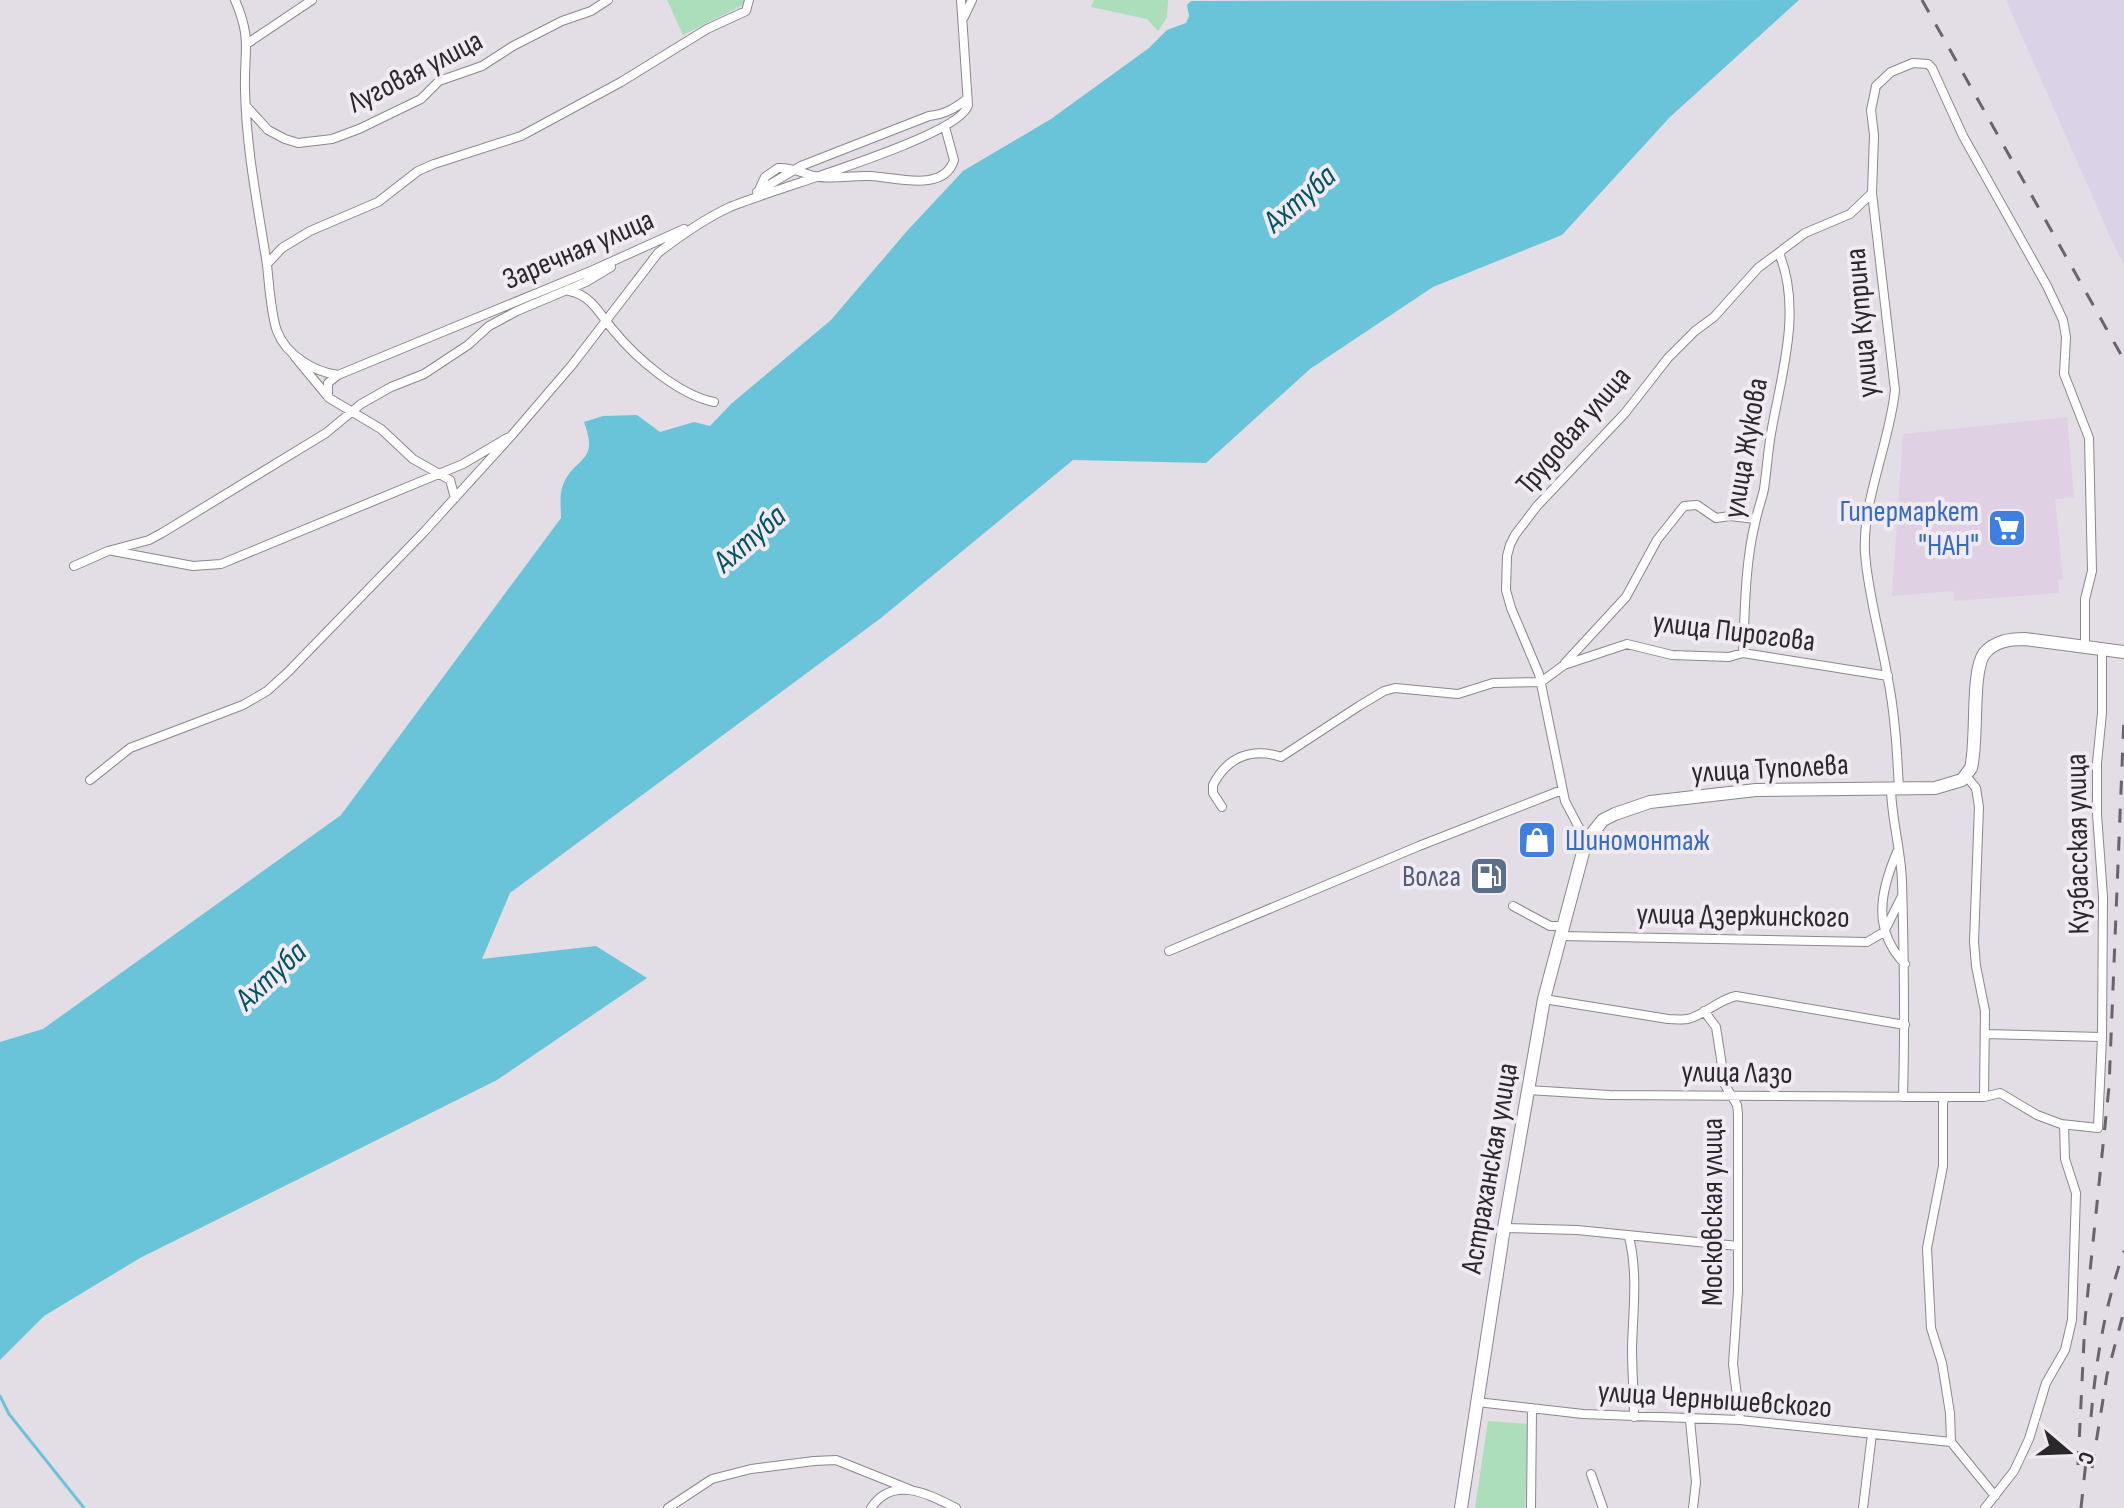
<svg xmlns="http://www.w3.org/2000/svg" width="2124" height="1508" font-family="'Sofia Sans Condensed',sans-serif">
<rect width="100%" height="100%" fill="#e3dde6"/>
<path fill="#dfd0e3" d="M2067,417L2074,497L2055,499L2063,579L2058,580L2059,593L1954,601L1953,591L1892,596L1903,434Z"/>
<path fill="#dad2e7" d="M2006,0H2124V264L2113,243Z"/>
<path fill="#acdebc" d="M667,0H745L741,6L683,35Z
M1094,0H1168L1167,17L1158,31L1147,19L1091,7Z
M1488,1421L1529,1424L1525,1508H1475Z"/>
<path fill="#6ac4d9" d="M1799,0L1670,117L1562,235L1433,287L1310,369L1206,463L1073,460L881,618L510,893L482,959L596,946L647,978L497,1080L140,1258L44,1316L0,1360V1042L43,1029L341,815L561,518C561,508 559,493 563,485C574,456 600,464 584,422L603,416L637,415L660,432L694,422L710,426L731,404L831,320L907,231L963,171L1051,119L1149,48L1167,30L1186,23L1189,16L1187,5L1191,1Z"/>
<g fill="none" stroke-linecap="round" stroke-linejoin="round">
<path stroke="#6ac4d9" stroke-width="3" d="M0,1396L9,1414L84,1508"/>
<defs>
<path id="street" d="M235,0C252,39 244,50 245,89C246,148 258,207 267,265C269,283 271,315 277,331C286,355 314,372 338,375L593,270L684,229
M964,17L972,0
M248,43L312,0
M247,107L268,130L285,139L298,143L332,139L359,129L421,99L439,81L482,66L513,46L562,21L591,11L608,0
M757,192L801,166L929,116C945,114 954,109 967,99
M758,192L765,177L778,168C791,167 802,173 814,176C833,180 851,175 870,176C895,177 944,193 954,160L945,127
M267,264L282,248L310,231L378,202L418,171L434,164L521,136L621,82L707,29L746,11L749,0
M569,291C592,295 600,315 614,331C637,359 679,395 714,402
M295,357L329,398L381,429L413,459L450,480L455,498
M328,397V383L338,375
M113,551L193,566L221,564L463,464L507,438
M74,566L108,551L149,540L162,533L326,433L361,404L391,387L424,374L468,345L489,326L517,311L586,282L611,267
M1743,653C1745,609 1745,561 1756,519C1758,509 1762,499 1764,489C1767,469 1768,448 1772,428C1782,372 1802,309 1779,253
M1565,663L1626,597L1657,540L1684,506L1697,505L1716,518L1730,516L1755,519
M1966,776L1976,788L1979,807L1974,942L1976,966L1985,1011L1984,1097
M90,780L130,748L243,705L267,691L287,673L423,533L512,435L572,365L658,253C680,236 704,219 730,207C769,190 961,137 968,105L961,0
M1899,789C1897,751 1895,712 1887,674C1880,634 1868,594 1865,553C1862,501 1890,442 1895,390L1872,193L1874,135L1871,110L1876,86L1891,72L1913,63L1928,64L1932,68L1963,136L2047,286L2063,320L2066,337L2064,374L2089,438L2092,571L2085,599V648
M1891,790C1892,821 1901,851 1902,881C1904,954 1905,1025 1903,1097
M1222,807L1213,793V785C1227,757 1252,747 1281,757L1359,706L1384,691L1395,688L1458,694L1493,683L1541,682L1564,665L1627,644L1672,655L1729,657L1743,653L1888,676
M1586,841L1565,801L1539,674L1511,608L1506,590L1507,556L1510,545L1515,535L1537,506L1625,413L1668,358L1695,331L1714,317L1758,268L1805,233L1850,214L1872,193
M1897,852C1880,892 1872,930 1905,964
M1513,906L1550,926H1562
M1560,936L1867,942L1884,932L1902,896
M1169,951L1419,846L1562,790
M1544,999L1668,1019C1674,1019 1682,1020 1688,1019C1706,1014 1718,1000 1736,996L1905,1025
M1704,1011L1716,1027L1725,1085L1737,1105L1738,1114V1291L1733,1364L1740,1420
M1985,1034L2102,1037L2103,897L2097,814V763L2102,713V650
M1528,1090L1609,1095L1945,1097
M1504,1228L1577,1230L1738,1246
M1629,1237C1638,1273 1633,1311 1632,1348C1632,1371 1634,1394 1634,1417
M1477,1402L1583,1414L1740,1420L1951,1442
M1690,1420L1696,1482L1693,1508
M1591,1474L1603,1508
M1995,1496L1951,1442L1950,1413L1942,1363L1931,1328L1927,1248L1943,1166V1103L1945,1097H1984L2000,1093L2037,1115L2061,1124L2098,1128L2102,1037
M668,1508L712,1479L751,1469L814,1461L836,1460L911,1490
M871,1508C893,1475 928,1494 956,1508
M1531,1508L1532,1409
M1863,1508L1872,1434
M1985,1508L2014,1471L2029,1439L2046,1383L2065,1350L2072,1320L2076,1193L2065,1159L2064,1125"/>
<path id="secondary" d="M1461,1508L1504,1228L1544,999L1586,841L1603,820L1615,814L1650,802L1756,790L1935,788L1962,780L1971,768C1978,741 1971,672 1984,654C1994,641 2010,639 2025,639L2124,652"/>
</defs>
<use href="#street" stroke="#8c868e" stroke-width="10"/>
<use href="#secondary" stroke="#8c868e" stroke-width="14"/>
<use href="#street" stroke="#fff" stroke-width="8"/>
<use href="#secondary" stroke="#fff" stroke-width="12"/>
<path stroke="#686469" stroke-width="3" stroke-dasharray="14 14" stroke-linecap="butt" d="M1922,0L2124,360
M2091,1417C2096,1360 2105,1305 2124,1251
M2078,1465L2085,1320L2109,1087L2124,717
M2092,1468L2107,1375L2124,1311
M2081,1508L2087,1452"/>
</g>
<defs>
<symbol id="supermarket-square" viewBox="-11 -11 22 22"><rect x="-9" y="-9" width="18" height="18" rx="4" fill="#3f7fe0" stroke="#f1eaf3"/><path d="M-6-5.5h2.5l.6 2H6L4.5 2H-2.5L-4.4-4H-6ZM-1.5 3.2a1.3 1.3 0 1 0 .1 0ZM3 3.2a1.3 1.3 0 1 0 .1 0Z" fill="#fff"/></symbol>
<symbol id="shop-square" viewBox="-11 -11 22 22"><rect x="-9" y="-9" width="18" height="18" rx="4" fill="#3f7fe0" stroke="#f1eaf3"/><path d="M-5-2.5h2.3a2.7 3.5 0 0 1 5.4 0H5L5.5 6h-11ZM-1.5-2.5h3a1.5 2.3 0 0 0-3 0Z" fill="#fff"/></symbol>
<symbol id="fuel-square" viewBox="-11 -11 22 22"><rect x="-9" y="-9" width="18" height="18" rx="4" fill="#5c6f8a" stroke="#f1eaf3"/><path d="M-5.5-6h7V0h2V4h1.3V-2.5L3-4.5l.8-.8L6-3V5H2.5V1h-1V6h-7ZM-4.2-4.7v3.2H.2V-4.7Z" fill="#fff"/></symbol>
</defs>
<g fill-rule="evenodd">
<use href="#supermarket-square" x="1985" y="506" width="44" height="44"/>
<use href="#shop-square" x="1515" y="818" width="44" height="44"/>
<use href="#fuel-square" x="1467" y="854" width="44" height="44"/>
</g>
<g text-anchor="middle" stroke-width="8" stroke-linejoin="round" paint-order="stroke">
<g font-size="30" fill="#2a282b" stroke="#f1eaf3">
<text transform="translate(415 71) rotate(-27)" y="10">Луговая улица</text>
<text transform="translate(578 249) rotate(-23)" y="10">Заречная улица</text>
<text transform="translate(1861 323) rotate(-95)" y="10">улица Куприна</text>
<text transform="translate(1573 430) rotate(-49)" y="10">Трудовая улица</text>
<text transform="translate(1745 448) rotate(-80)" y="10">улица Жукова</text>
<text transform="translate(1734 631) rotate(7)" y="10">улица Пирогова</text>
<text transform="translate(1770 768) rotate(-3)" y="10">улица Туполева</text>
<text transform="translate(2077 844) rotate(-91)" y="10">Кузбасская улица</text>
<text transform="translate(1743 915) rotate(1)" y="10">улица Дзержинского</text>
<text transform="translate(1737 1072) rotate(1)" y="10">улица Лазо</text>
<text transform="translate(1489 1168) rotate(-80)" y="10">Астраханская улица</text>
<text transform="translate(1712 1212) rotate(-90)" y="10">Московская улица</text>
<text transform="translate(1715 1399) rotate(4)" y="10">улица Чернышевского</text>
</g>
<g font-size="30" fill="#366cbe" stroke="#f1eaf3" text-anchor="end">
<text x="1979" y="521">Гипермаркет<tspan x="1979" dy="34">"НАН"</tspan></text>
<text x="1565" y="850" text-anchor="start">Шиномонтаж</text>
</g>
<g font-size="30" fill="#4e5e75" stroke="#f1eaf3" text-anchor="end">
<text x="1461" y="886">Волга</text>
</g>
<g font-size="32" font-style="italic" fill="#005363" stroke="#f1eaf3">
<text transform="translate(1299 198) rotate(-41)" y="11">Ахтуба</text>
<text transform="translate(749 538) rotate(-41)" y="11">Ахтуба</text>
<text transform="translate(270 975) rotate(-43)" y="11">Ахтуба</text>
</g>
</g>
<g transform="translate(2068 1452) rotate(109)" stroke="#f1eaf3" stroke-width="6" paint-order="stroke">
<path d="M0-6L14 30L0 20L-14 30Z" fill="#2a282b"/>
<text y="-12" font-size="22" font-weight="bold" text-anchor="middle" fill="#2a282b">С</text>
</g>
</svg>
